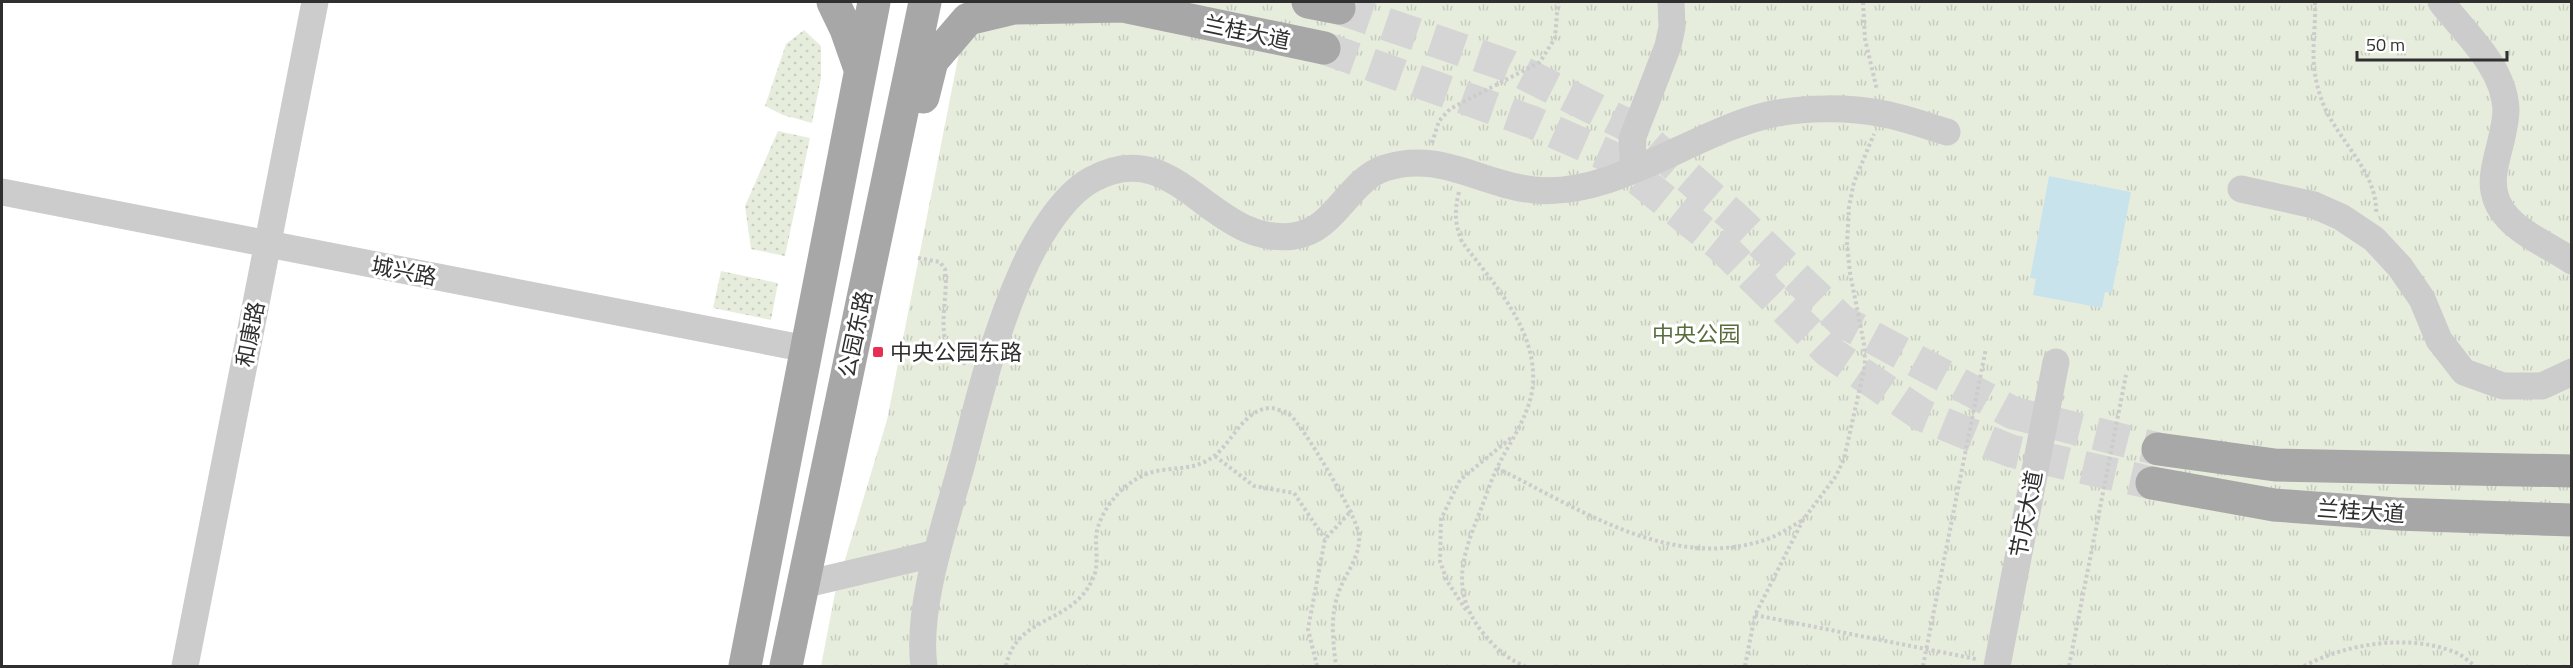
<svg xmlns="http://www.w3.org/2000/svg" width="2573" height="668" font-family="'Titillium Web','Noto Sans SC',sans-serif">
<defs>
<pattern id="grass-dots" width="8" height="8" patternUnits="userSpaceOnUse" patternTransform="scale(1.5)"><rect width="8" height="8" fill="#e7eddd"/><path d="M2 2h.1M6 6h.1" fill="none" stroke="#c6ccbe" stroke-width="1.8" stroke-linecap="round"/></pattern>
<pattern id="park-tufts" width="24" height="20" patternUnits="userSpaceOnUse" patternTransform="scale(1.5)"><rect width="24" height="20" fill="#e7eddd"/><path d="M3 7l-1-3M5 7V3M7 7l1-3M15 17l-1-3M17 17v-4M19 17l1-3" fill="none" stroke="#c6ccbe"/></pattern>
</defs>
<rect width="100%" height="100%" fill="#fff"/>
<path fill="url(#grass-dots)" d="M804,30L821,46V78L812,123L783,115L765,106L786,44Z
M778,131L810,138L785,256L751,249L745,206Z
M721,271L778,283L771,320L713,308Z"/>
<path fill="url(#park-tufts)" d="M969,2H2571V666H821L835,593L887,420Z"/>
<path fill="#c9e3ed" d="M2049,176L2131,192L2112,293L2105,292L2102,308L2033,295L2036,279L2030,278Z"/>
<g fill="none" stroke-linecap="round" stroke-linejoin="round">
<path stroke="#d5d5d5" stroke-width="33" stroke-dasharray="33 16" stroke-linecap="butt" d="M1339,8L1509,66L1631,127L1734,217L1842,321L2013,413L2158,449
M1324,48L1532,122L1611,157L1721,246L1828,351L1922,415L2011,451L2152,483"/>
<path stroke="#ccc" stroke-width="4" stroke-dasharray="3 3" stroke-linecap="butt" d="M1863,2L1865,39L1877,90
M2315,2C2316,39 2308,60 2321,98C2334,138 2379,171 2376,215
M1432,143L1439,121L1450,109L1540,62L1555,38L1558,2
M1459,192C1454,212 1455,224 1462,242C1491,280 1530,322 1533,371C1536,408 1512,437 1497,468C1490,483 1485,499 1479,514C1462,557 1451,590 1480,629C1493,646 1505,658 1525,666
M918,258L940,262L945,269C950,301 929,349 966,364
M1215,456L1254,486L1294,493L1325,539
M1497,468C1580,509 1674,574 1770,538C1781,534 1792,526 1803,520
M1466,610L1447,581L1440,561L1441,519L1460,480L1512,437
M1755,615L1976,659
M1006,666C1017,613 1074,626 1094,576C1100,561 1093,542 1098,527C1107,499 1133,473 1163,470C1182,467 1197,469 1214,456C1232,443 1245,407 1272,408C1276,409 1286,412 1289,414C1303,425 1358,518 1359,535C1361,557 1344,575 1338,594C1330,618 1333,642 1336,666
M1317,666L1308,629L1325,539L1352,510
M1745,666L1755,615L1803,520L1836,476L1844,459L1865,365L1864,344L1850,273L1847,244L1849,207L1854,182L1874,134
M1923,666L1986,348
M2069,666L2126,375
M2304,666C2346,644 2406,634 2452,651C2460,653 2468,661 2475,666"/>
<path stroke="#ccc" stroke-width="27" d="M2441,2C2465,33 2504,67 2506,109C2506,130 2497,151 2494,172C2486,222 2538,238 2572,261
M1634,169L1632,139L1668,46L1672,27L1671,2
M2241,189L2314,205L2341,217L2374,239L2400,267L2422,299L2439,340L2464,372L2503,386H2542L2572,372
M2,192L807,349
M802,585L937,553
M185,666L315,2
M924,666C916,607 945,525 961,467C978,402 994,334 1022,272C1035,242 1061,197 1091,180C1178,132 1209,247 1294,236C1336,230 1348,180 1385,168C1441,150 1481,185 1534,190C1614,198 1691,133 1768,115C1803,107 1849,107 1884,114C1905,118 1927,126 1947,132
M1997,666L2056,362"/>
<path stroke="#a7a7a7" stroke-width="33" d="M833,2L846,29L860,69
M1104,2L1324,48
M1308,2L1339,8
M923,97L932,61L968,19L1014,8L1125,6
M2158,449L2275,465L2572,471
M2152,483L2274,505L2396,514L2572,520
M745,666L874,2
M786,666L925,2"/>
</g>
<rect fill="#e82f53" stroke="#fff" stroke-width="2" x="872" y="346" width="12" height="12" rx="3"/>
<g text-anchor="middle" stroke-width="6" stroke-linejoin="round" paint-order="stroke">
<g font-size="22" fill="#2f2f2f" stroke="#fff">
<text transform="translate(1247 32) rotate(12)" y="8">兰桂大道</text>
<text transform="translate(404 271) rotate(11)" y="8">城兴路</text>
<text transform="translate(250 334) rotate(-79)" y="8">和康路</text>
<text transform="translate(855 334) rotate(-78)" y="8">公园东路</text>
<text transform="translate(2361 511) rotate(4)" y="8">兰桂大道</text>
<text transform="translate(2026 514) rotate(-79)" y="8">节庆大道</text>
</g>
<g font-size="22" fill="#586c3c" stroke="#fff">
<text x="1696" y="342">中央公园</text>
</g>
<g font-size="22" fill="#2f2f2f" stroke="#fff" text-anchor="start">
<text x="890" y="360">中央公园东路</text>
</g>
</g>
<rect width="2573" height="668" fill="none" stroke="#2f2f2f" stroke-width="6"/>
<path d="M2357 51v9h150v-9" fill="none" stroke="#2f2f2f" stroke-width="3"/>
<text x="2366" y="51" font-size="18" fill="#2f2f2f" stroke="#ffffff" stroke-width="4.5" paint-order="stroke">50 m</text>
</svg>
